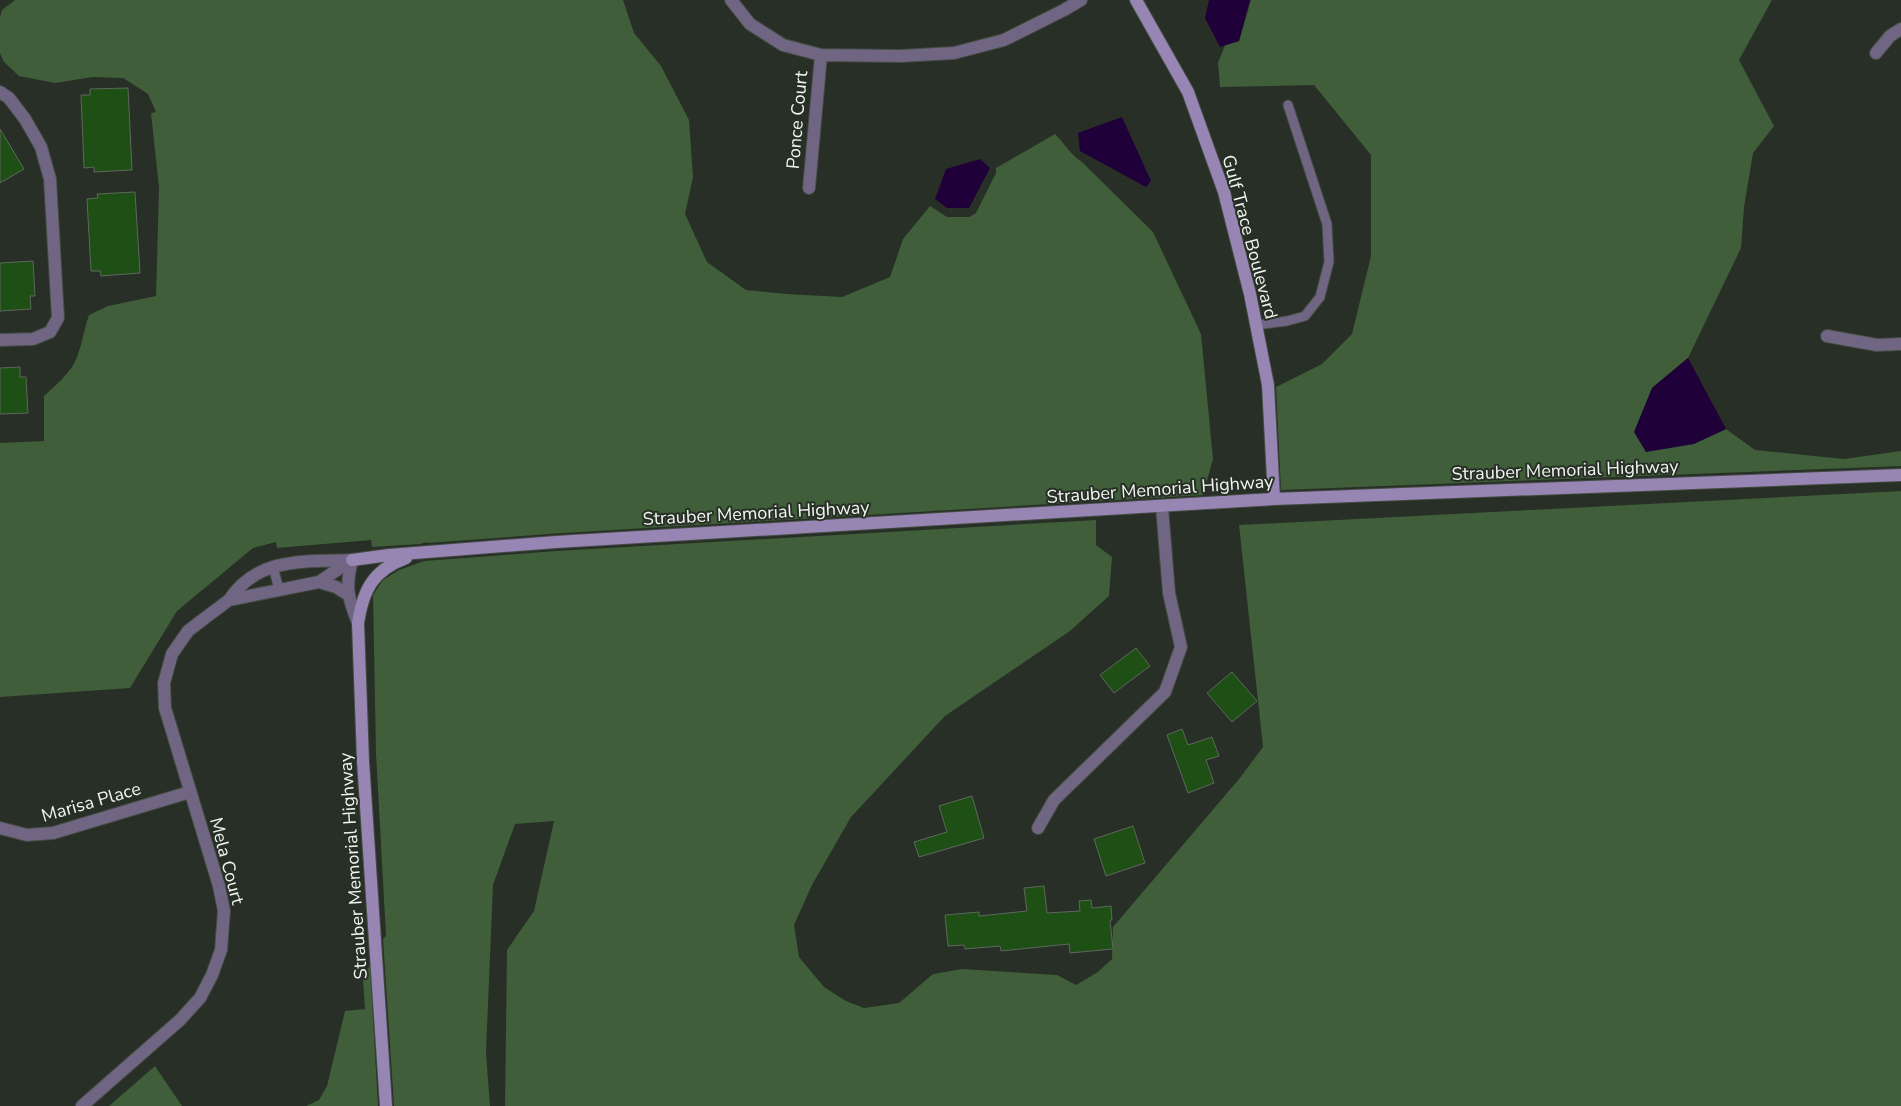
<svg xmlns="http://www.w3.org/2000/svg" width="1901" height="1106" font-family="'Nunito Sans',sans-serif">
<rect width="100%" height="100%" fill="#272f26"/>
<path fill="#3f5e39" d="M15,0H623L634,33L661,66L689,120L693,177L685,214L707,262L746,290L786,294L842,297L890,277L903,239L930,206L947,217H969L976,213L996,173V168L1055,134C1064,143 1072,156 1082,162L1153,232L1201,334L1213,459L1203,495L563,533L427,543V542L420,544L372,547L371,540L277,548L276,542L253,548L177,611L130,688L0,697V443L44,441V396C56,385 71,373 77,357C82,344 84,329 89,315L108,306L156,296L159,188L151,113L156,112L148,94L123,78L93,77L55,83L19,76L4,62L0,53V17L2,10Z
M1251,0H1772L1739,60L1774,126L1753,153L1744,207L1741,248L1688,358L1652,388L1693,444L1726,429L1755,450L1844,459L1901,451V466L1281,490L1276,387L1322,364L1352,334L1371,256V155L1314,85L1220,87L1218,63L1225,45L1239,41Z
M1901,491V1106H505L507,950L534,911L554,821L515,824L493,885L486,1052L490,1106H394L383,939L386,936L376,754L373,595L383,580L399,570L424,561L556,551L1096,520V545L1112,557L1109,596L1070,631L945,716L851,817L812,885L794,925L799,957L824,987L846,1001L864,1008L899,1003L933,974L962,969L1057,975L1076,985L1098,972L1112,959L1113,927L1239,779L1263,747L1239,525Z
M370,965L378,1106H306L319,1100L327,1086L345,1011L365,1009L363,979Z
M155,1066L182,1106H109Z"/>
<path fill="#1f0039" d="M1209,0H1250L1239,41L1220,47L1205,18Z
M1122,117L1151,181L1146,187L1080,151L1078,133Z
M980,159L990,168L969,208H947L935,199L946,169Z
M1688,358L1726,429L1694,444L1646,452L1634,432L1652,388Z"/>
<path fill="#1e4f15" stroke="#5f675d" d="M128,88L132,170L94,172V167L84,168L81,95H90V89Z
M0,129L24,169L0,183Z
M135,192L140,273L101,276L100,271H91L87,199L98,198L97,194Z
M33,261L35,296H30L31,309L0,311V263Z
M20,367V377H26L28,413L0,414V368Z
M1136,648L1150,666L1114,693L1100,675Z
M1232,672L1257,701L1232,722L1207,693Z
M1182,729L1188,745L1212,737L1219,756L1206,760L1214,783L1188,793L1167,735Z
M972,796L984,838L919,857L914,842L947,832L939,806Z
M1133,826L1145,863L1106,876L1094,839Z
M1044,886L1047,913L1080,911L1079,901L1091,900L1092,908L1111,906L1112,920H1110L1113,949L1070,953L1069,944L1001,951L1000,946L965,949L964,945L948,946L945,915L979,912V916L1027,911L1024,888Z"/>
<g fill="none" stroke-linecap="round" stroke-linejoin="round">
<defs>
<path id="lane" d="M1256,325L1287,321L1305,316L1320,297L1329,262L1327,224L1288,105
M273,566L279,590"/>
<path id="street" d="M731,0L750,24L783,45L821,55L900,56L954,53L1004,40L1064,10L1081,0
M1876,53L1890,36L1901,29
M0,92L9,98L25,119L41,147L50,179L58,318L50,332L33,339L0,340
M809,188L821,55
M1827,336L1877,345L1901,344
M352,560C345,587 348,598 358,623
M319,582L336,587L347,594
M229,600C258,556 306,562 352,560
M0,828L27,835L53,833L190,792
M1038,828L1054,800L1165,692L1181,647L1169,593L1162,507
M82,1106L180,1020L200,998L212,975L221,950L224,911L219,886L165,708L164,683L172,654L188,631L201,621L229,600L319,582L352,560"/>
<path id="secondary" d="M1136,0L1188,92L1224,192L1250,294L1268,385L1274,499
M352,560L389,555L556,542L1274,499L1901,475
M386,1106L363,761L358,623C363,590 373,570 406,558"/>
</defs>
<use href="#lane" stroke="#434b42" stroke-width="11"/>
<use href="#street" stroke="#434b42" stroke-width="14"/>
<use href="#secondary" stroke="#434b42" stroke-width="14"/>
<use href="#lane" stroke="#706582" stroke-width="9"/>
<use href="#street" stroke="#706582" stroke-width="12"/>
<use href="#secondary" stroke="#9785b3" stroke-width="12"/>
</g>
<g text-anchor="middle" stroke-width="4" stroke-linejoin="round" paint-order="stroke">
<g font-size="18" fill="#f1f6f0" stroke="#272f26">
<text transform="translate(797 120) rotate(-85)" y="6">Ponce Court</text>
<text transform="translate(1250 237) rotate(75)" y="6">Gulf Trace Boulevard</text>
<text transform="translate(1565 470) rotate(-2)" y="6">Strauber Memorial Highway</text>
<text transform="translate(1160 489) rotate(-4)" y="6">Strauber Memorial Highway</text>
<text transform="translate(756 513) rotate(-3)" y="6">Strauber Memorial Highway</text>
<text transform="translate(91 802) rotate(-16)" y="6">Marisa Place</text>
<text transform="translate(227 861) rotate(75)" y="6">Mela Court</text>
<text transform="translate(353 866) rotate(-94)" y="6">Strauber Memorial Highway</text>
</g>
</g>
</svg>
